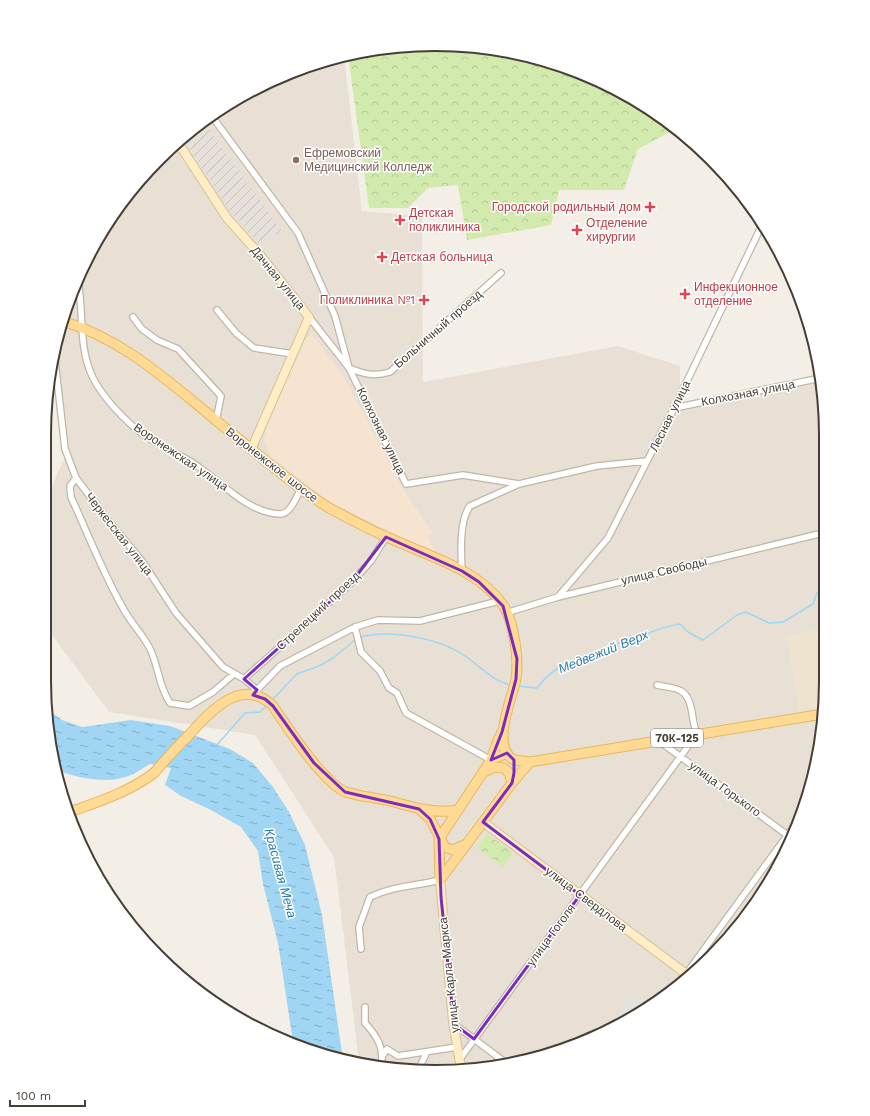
<svg xmlns="http://www.w3.org/2000/svg" width="870" height="1116" font-family="'Work Sans',sans-serif">
<defs>
<pattern id="industrial-furrows" width="10" height="10" patternUnits="userSpaceOnUse"><rect width="10" height="10" fill="#e6e0db"/><path d="M-1 1l2-2M0 10L10 0M9 11l2-2" fill="none" stroke="#c7c1bd"/></pattern>
<pattern id="forest-crowns" width="20" height="18" patternUnits="userSpaceOnUse"><rect width="20" height="18" fill="#d2eaad"/><path d="M2 6a3 3 0 1 1 6 0M12 15a3 3 0 1 1 6 0" fill="none" stroke="#b6ca95"/></pattern>
<pattern id="water-ripples" width="26" height="14" patternUnits="userSpaceOnUse"><rect width="26" height="14" fill="#a0d6f3"/><path d="M2 4q2-2 4 0t4 0M15 11q2-2 4 0t4 0" fill="none" stroke="#84afc6"/></pattern>
</defs>
<rect width="100%" height="100%" fill="#f4efe6"/>
<path fill="#e8e0d4" d="M344,56L362,211L422,216L423,382L618,346L680,366V409L822,382L823,384V732L805,807L760,898L711,958L652,1006L536,1059L435,1072L359,1062L334,857L255,735L109,712L44,624L45,507L56,476L69,449L56,355L65,310L96,240L125,197L177,141L218,110L286,74Z"/>
<path fill="#f7e4d0" d="M311,333L343,376L406,494L433,533L427,537L437,555L329,501L271,457L264,439L267,425L304,342Z"/>
<path fill="url(#industrial-furrows)" d="M203,121L282,231L259,243L232,214L182,137Z"/>
<path fill="#ede3cf" d="M823,629V706L799,710L787,635Z"/>
<path fill="url(#forest-crowns)" d="M435,44L512,52L585,74L652,110L676,129L638,149L624,190H559L551,225L467,240L458,185L428,188L408,208H369L348,55L359,51Z
M487,834L513,852L503,867L477,848Z"/>
<path fill="#e4e2de" d="M633,994L650,1007L609,1026Z"/>
<path fill="url(#water-ripples)" d="M45,426L49,448L45,471Z
M48,710L62,720L82,727L131,720L170,726L230,749L253,763L273,787L289,812L305,845L322,915L343,1060L334,1059L293,1042L278,943L263,884L258,851L241,827L211,810L181,796L165,785L171,768L150,764C144,767 138,772 131,775C108,785 79,778 56,770Z"/>
<g fill="none" stroke-linecap="round" stroke-linejoin="round">
<path stroke="#a0d6f3" stroke-width="1.5" d="M360,637C392,629 441,638 468,658C482,668 495,683 512,685
M518,686L537,688C561,657 575,666 606,652C611,650 614,645 619,643C624,640 631,641 636,638C651,632 664,626 680,624L688,632L703,640L737,615L746,612L769,623L783,622L813,604L817,593L823,591
M272,700L297,674L319,666L333,658L356,639
M216,746L245,713L260,712L266,706"/>
<defs>
<path id="street" d="M211,115L298,233L335,316L349,368C364,374 374,377 390,372L501,273
M78,281C84,314 78,347 93,378C103,397 120,415 136,429C153,443 175,452 193,463C213,476 231,495 252,506C260,510 272,514 281,514C291,513 296,497 301,489
M217,310L236,333L254,348L293,354
M133,317L142,329L157,340L178,349L221,396L216,421
M309,317L349,368L406,484L463,475L519,484L597,466L647,461
M55,361L65,449L76,478L107,519L142,561L176,613L223,667L244,679L257,690L253,695
M674,408L821,378
M76,478L70,486L71,497C88,534 103,573 123,608C131,624 144,635 151,651C159,669 159,687 170,703L189,706L213,692L234,674
M462,571C461,554 459,520 470,506L519,484
M558,597L608,538L674,408L763,223
M506,613L558,597L823,533
M355,627L361,652L380,671L389,688L397,693L406,713L491,760
M244,679L351,583L371,561L386,537
M257,690L280,666L355,627L378,620L420,621L499,601
M659,741L790,837
M361,949L359,927L370,897C393,886 416,886 440,880
M678,985L800,818
M365,1007V1023C376,1035 385,1048 381,1065
M454,1024L506,1063
M383,1055L387,1049L398,1056L457,1047
M460,1059L697,734C691,722 694,698 681,691C675,687 664,687 657,685
M421,1070V1064L427,1052"/>
<path id="secondary" d="M177,141L227,218L260,255L309,317L251,450
M483,822L689,976
M440,880L453,1021L461,1069"/>
<path id="primary" d="M62,321C118,337 161,375 205,411C227,430 250,448 272,466C291,481 310,497 331,509C350,519 368,529 387,537C425,555 477,568 503,605C514,621 519,660 516,679C512,699 490,747 514,760L530,762L823,714
M491,760L498,740L502,732
M484,772L495,767L504,768L509,773L512,783
M419,809L430,819L445,847L453,850L466,844
M70,812C100,801 129,792 154,773C165,760 176,748 188,736C209,713 241,675 273,706C287,727 324,784 346,792C361,797 379,798 394,802C415,808 437,814 458,810
M440,880L439,839L491,760L507,753
M440,880L512,783L530,762"/>
</defs>
<use href="#street" stroke="#c0b6a8" stroke-width="8"/>
<use href="#secondary" stroke="#d6c194" stroke-width="10"/>
<use href="#primary" stroke="#e8b760" stroke-width="11"/>
<use href="#street" stroke="#fff" stroke-width="5.5"/>
<use href="#secondary" stroke="#ffeec5" stroke-width="8"/>
<use href="#primary" stroke="#ffda94" stroke-width="9"/>
</g>
<path fill="none" stroke="#7b2cbf" stroke-width="3" stroke-linejoin="round" d="M386,537L462,571L479,582L503,606L517,659L516,679L502,732L491,760L507,753L514,760V773L512,783L483,822L580,895L474,1039L454,1024L441,897L439,839L430,819L419,809L345,792L314,763L273,706L265,699L253,695L257,690L244,679L351,583Z"/>
<circle fill="#8d6e63" stroke="#fff" stroke-width="1.5" cx="296" cy="160" r="4"/>
<g fill="#e0444e" stroke="#fff" stroke-width="1.5">
<path d="M648 201h4v4h4v4h-4v4h-4v-4h-4v-4h4z"/>
<path d="M398 214h4v4h4v4h-4v4h-4v-4h-4v-4h4z"/>
<path d="M575 224h4v4h4v4h-4v4h-4v-4h-4v-4h4z"/>
<path d="M380 251h4v4h4v4h-4v4h-4v-4h-4v-4h4z"/>
<path d="M683 288h4v4h4v4h-4v4h-4v-4h-4v-4h4z"/>
<path d="M422 294h4v4h4v4h-4v4h-4v-4h-4v-4h4z"/>
</g>
<g text-anchor="middle" stroke-width="3" stroke-linejoin="round" paint-order="stroke">
<rect fill="#fff" stroke="#7e7972" stroke-width="1" x="651" y="729" width="52" height="18" rx="3"/>
<g font-size="11" font-weight="bold" fill="#473f35">
<text x="677" y="742">70К-125</text>
</g>
<g font-size="12" fill="#785e54" stroke="#fff" text-anchor="start">
<text x="304" y="157">Ефремовский<tspan x="304" dy="14">Медицинский Колледж</tspan></text>
</g>
<g font-size="12" fill="#be3a42" stroke="#fff" text-anchor="start">
<text x="641" y="211" text-anchor="end">Городской родильный дом</text>
<text x="409" y="217">Детская<tspan x="409" dy="14">поликлиника</tspan></text>
<text x="586" y="227">Отделение<tspan x="586" dy="14">хирургии</tspan></text>
<text x="391" y="261">Детская больница</text>
<text x="694" y="291">Инфекционное<tspan x="694" dy="14">отделение</tspan></text>
<text x="415" y="304" text-anchor="end">Поликлиника №1</text>
</g>
<g font-size="12" fill="#473f35" stroke="#fff">
<text transform="translate(278 278) rotate(51)" y="4">Дачная улица</text>
<text transform="translate(438 329) rotate(-41)" y="4">Больничный проезд</text>
<text transform="translate(748 393) rotate(-11)" y="4">Колхозная улица</text>
<text transform="translate(670 416) rotate(-64)" y="4">Лесная улица</text>
<text transform="translate(381 431) rotate(64)" y="4">Колхозная улица</text>
<text transform="translate(181 457) rotate(34)" y="4">Воронежская улица</text>
<text transform="translate(272 465) rotate(38)" y="4">Воронежское шоссе</text>
<text transform="translate(119 534) rotate(52)" y="4">Черкесская улица</text>
<text transform="translate(664 571) rotate(-13)" y="4">улица Свободы</text>
<text transform="translate(318 611) rotate(-43)" y="4">Стрелецкий проезд</text>
<text transform="translate(725 789) rotate(36)" y="4">улица Горького</text>
<text transform="translate(586 899) rotate(37)" y="4">улица Свердлова</text>
<text transform="translate(551 935) rotate(-54)" y="4">улица Гоголя</text>
<text transform="translate(449 975) rotate(-96)" y="4">улица Карла Маркса</text>
</g>
<g font-size="13" font-style="italic" fill="#297daf" stroke="#fff">
<text transform="translate(603 651) rotate(-22)" y="5">Медвежий Верх</text>
<text transform="translate(281 873) rotate(75)" y="5">Красивая Меча</text>
</g>
</g>
<path d="M0 0H870V1116H0ZM435 51H435A384 384 0 0 1 819 435V681A384 384 0 0 1 435 1065H435A384 384 0 0 1 51 681V435A384 384 0 0 1 435 51Z" fill="#fff" fill-rule="evenodd"/>
<path fill="none" stroke="#473f35" stroke-width="2" d="M435 51H435A384 384 0 0 1 819 435V681A384 384 0 0 1 435 1065H435A384 384 0 0 1 51 681V435A384 384 0 0 1 435 51Z"/>
<path d="M10 1100v6h75v-6" fill="none" stroke="#473f35" stroke-width="2"/>
<text x="16" y="1100" font-size="12" fill="#473f35" stroke="#ffffff" stroke-width="3" paint-order="stroke">100 m</text>
</svg>
